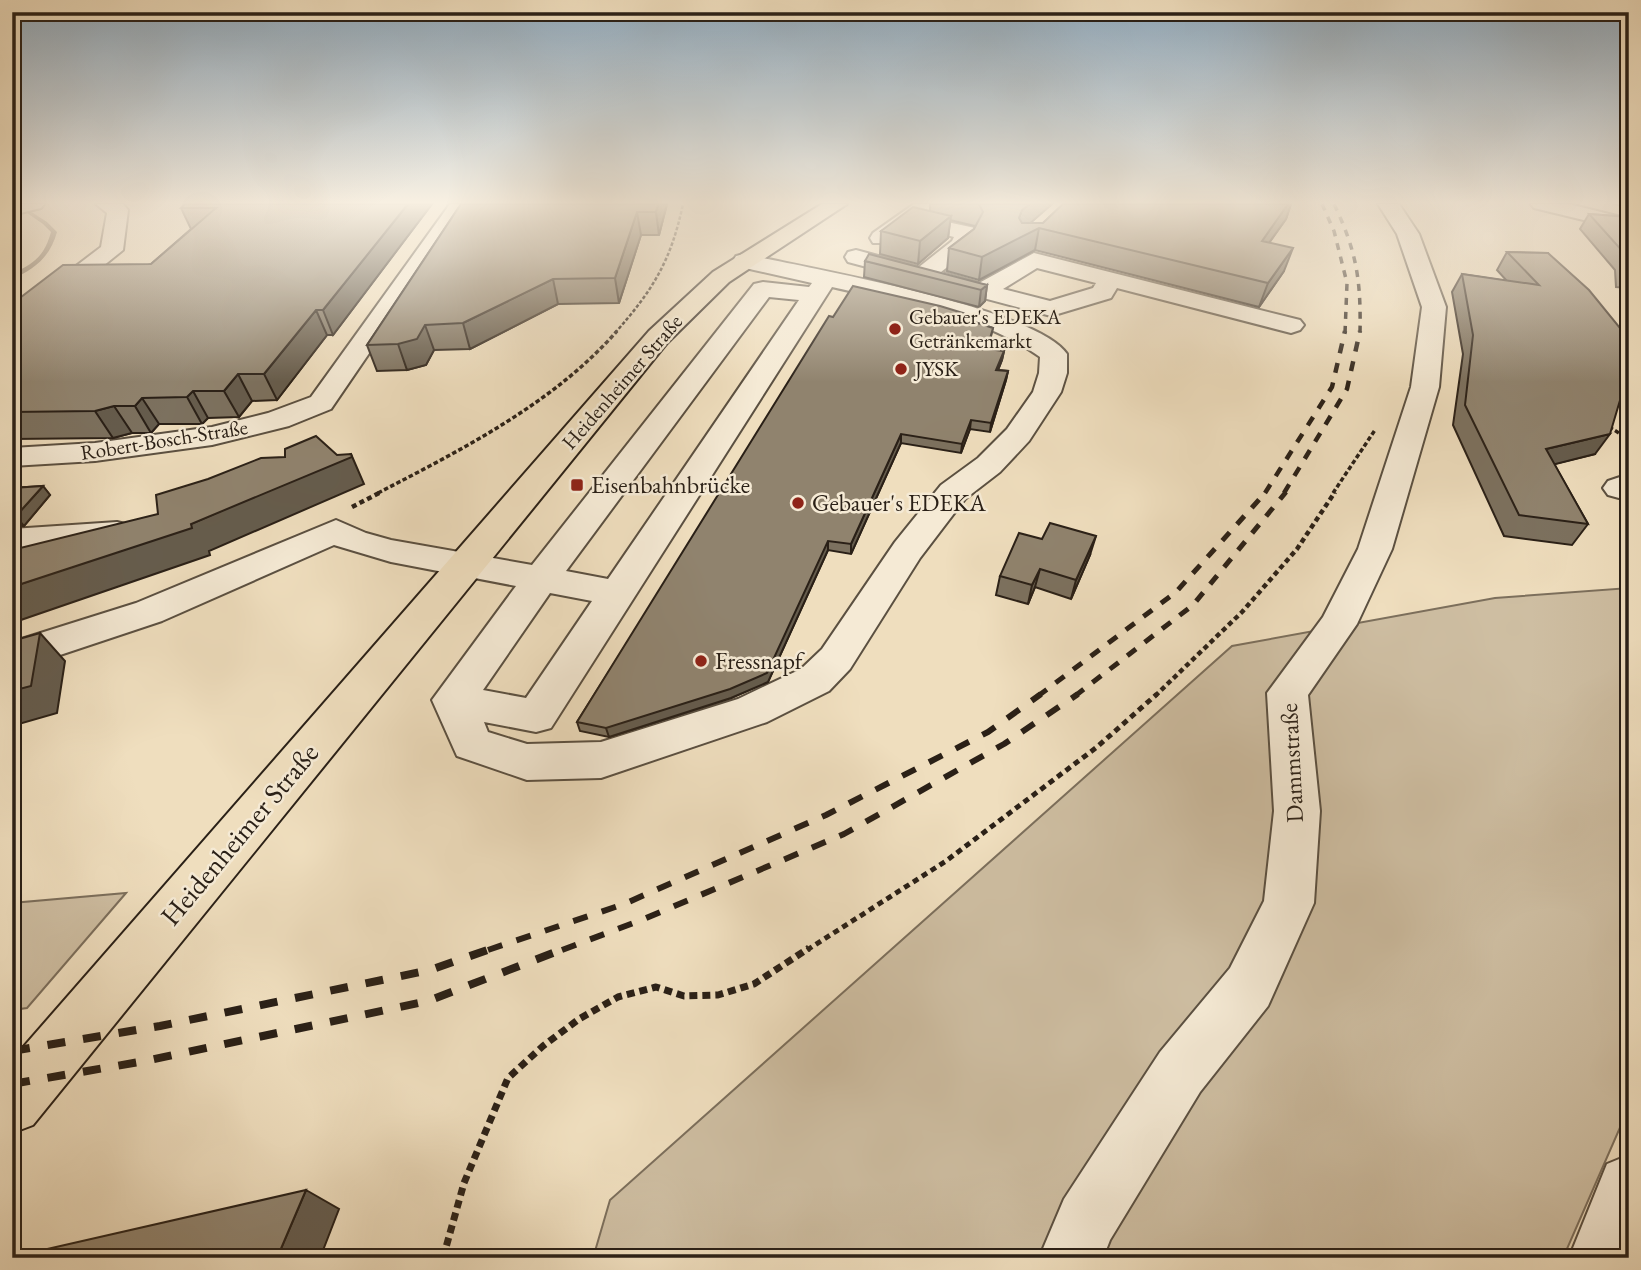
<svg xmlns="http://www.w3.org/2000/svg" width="1641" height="1270" font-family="'EB Garamond',serif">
<rect width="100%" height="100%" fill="#efdebe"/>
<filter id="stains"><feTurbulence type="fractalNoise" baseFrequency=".00286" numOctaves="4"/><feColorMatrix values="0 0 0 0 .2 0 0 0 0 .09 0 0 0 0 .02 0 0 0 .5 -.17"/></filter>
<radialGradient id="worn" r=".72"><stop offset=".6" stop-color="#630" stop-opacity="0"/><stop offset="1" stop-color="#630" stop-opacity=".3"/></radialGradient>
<path fill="#cebea2" stroke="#7c6f5c" stroke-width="2" d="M1629,588V1107L1563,1258H593L610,1200L1232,646L1495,598Z
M126,893L27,1008L12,1010V903Z"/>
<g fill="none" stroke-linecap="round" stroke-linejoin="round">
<path fill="#786b59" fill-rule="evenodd" d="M14,204H19L47,222L57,232C50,257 35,269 12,279V274C34,263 44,257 51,232L43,224Z
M1611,204L1629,205V209Z"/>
<defs>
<path id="minor" d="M12,204H44L41,208L12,215Z
M96,204H123L128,210L123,250L21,332L12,335V315L101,247L107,213Z
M450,204H471L331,409L289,426L212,445L95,461L12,466V448L95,443L212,427L268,413L311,397Z
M914,204H938L924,217L975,228L978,233L969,250L941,272L979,283L1034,253L1300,320L1304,325L1300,330L1291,333L1117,288L1111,298L1051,316L848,262L845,257L848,252L856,250L919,267L952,241L954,237L911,226L889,243H873L870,238L873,233ZM1037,268L1096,283L1093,288L1050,301L1003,289Z
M1378,204H1399L1419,234L1446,307L1439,387L1392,549L1357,624L1308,695L1320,811L1314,903L1268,1006L1200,1092L1110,1240L1103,1258H1039L1064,1199L1160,1052L1230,968L1264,901L1274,811L1267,693L1323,617L1358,549L1411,387L1422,307L1397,234Z
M1531,204H1569L1629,219V231L1534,208Z
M744,254C806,268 1035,307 1067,354V373L1061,392L1029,441L1000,472L965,499L920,558L850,669L829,691L767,722L601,778L527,780L457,756L432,700L516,586L391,562L334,545L162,621L12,671V642L136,603L336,520L366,533L391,540L532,565L754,284L763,282L809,287L812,283L736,266L733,261L736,256ZM832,287C901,303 982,315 1040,357L1039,373L1033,392L1007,429L978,458L941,485L895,542L822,649L801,669L738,699L601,742L527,744L488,732L484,722L536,732L551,728ZM769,297L799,300L608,579L566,571ZM550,593L592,601L526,698L483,690Z
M1629,474V495L1619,498L1608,495L1603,488L1608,481Z
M117,522L129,525L134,533L129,541L117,544L12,551V529Z
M1629,1155V1258H1569L1607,1164Z"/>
<path id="major" d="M822,204H847L729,282L667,343L33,1125L12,1133V1060L649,331L713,272Z"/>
</defs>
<use href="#minor" stroke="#5b5041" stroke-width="4"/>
<use href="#major" stroke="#2a2017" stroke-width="4"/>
<path stroke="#2a2017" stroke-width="2.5" stroke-dasharray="3.5 2" stroke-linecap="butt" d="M615,333C653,290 671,261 683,204"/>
<path stroke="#2a2017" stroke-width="3.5" stroke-dasharray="4.5 2.5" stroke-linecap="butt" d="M1609,427L1629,439
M378,493C461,450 554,403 617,331
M1333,493L1375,430"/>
<path stroke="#2a2017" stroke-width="4.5" stroke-dasharray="5 3.5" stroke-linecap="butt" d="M352,507L381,492
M1155,696L1242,612L1297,549L1335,492"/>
<path stroke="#2a2017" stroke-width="5" stroke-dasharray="6 4.5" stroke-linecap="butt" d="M807,950L946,861L1097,747L1157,694"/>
<path stroke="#2a2017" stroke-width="7" stroke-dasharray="8 5" stroke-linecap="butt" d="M443,1258L464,1183L508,1078L543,1046L579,1019L618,997L656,987L684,996L718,995L754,984L809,948"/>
<use href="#minor" fill="#f5ead5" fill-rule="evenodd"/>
<use href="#major" fill="#efdebe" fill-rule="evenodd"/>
<path stroke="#2a2017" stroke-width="3.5" stroke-dasharray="7 7" stroke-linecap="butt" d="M1322,204L1334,231L1347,283L1345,333
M1334,204C1357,252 1361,281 1360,333"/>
<path stroke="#2a2017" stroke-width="4.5" stroke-dasharray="10 10" stroke-linecap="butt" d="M1265,493L1332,387L1345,331
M1284,493L1347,389L1360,331"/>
<path stroke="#2a2017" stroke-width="5" stroke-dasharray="11 11" stroke-linecap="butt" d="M1038,696L1176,592L1266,492
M1075,696L1193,605L1286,492"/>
<path stroke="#2a2017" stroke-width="6" stroke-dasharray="15 15" stroke-linecap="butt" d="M488,950L624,904L826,815L988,732L1041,694
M562,950L644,919L844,834L1004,744L1078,694"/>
<path stroke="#2a2017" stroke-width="8" stroke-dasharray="18 18" stroke-linecap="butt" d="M12,1051L160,1026L430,970L493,948
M12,1084L145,1061L428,1001L566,948"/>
</g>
<path fill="#7c715f" stroke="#2a2017" stroke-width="2" d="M185,204H432L333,335H327L277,400L252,401L239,417L208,418L202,424H159L151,433H132L113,438L12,439V304L151,264L191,229L181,208Z
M461,204H667L659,235H641L619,303L558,304L470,349L434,350L426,365L407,370L377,371L367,345Z
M930,204H1052L1030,223H1043L1063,204H1291L1286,219L1269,243L1284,271L1259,307L1035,250L979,280L947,271L949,248L974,229L975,226L950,220L948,238L918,264L880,254L881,231L930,211Z
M1589,214L1629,217V288L1616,287L1615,270L1580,229Z
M1507,252L1548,253L1595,454L1554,464L1588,524L1572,545L1504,536L1453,425L1463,354L1452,292L1462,274L1507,281L1497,270Z
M865,261L987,285L985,301L979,307L864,277Z
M833,317L962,318L993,328L988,349L1004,351L1002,360L998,370L1008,371L1006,380L990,432L970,429L961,453L901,443L851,554L828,550L768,682L731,698L609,737L580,731L577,722Z
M43,486L50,495L24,526H12V488Z
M1090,555L1071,599L1035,587L1028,604L996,595L1000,576Z"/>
<path fill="#655c4d" stroke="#2a2017" stroke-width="2" d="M408,204H432L333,335L323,310Z
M658,204H667L659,235L656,212Z
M1030,204H1052L1019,233L1039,228L1035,250L979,280L982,257L1019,218L1022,210Z
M1288,204H1291L1286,219L1254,264L1262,241Z
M637,212L641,235L619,303L615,278Z
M951,216L948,238L918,264L920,241Z
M1293,248L1284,271L1259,307L1268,283Z
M553,279L558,304L470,349L463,323Z
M987,285L985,301L979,307L981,290Z
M316,310L327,335L277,400L264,374Z
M425,325L434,350L426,365L407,370L398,344Z
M1004,351L1002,360L995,378L996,370Z
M1008,371L1006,380L990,432L991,423Z
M238,374L252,401L239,417L224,391Z
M193,391L208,418L202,424L187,397Z
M142,398L159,424L151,433L135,406Z
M114,406L132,433L113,438L95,411Z
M971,420L970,429L961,453L962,444Z
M901,434V443L851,554V544Z
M1610,434L1595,454L1532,470L1546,449Z
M351,454L364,484L209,551L210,555L12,623V587L191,524Z
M43,486L50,495L24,526L16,516Z
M1096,536L1090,555L1071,599L1076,580Z
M828,541V550L768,682L731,698L609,737L606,728Z
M1040,569L1035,587L1028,604L1032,585Z
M40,633L65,661L57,713L12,726V691Z
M306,1190L339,1209L320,1258H277Z"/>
<path fill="#90836e" stroke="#2a2017" stroke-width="2" d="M185,204H408L323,310H316L264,374H238L224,391H193L187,397L142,398L135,406H114L95,411L12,412V304L63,265L151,264L216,208H181Z
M461,204H658L656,212H637L615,278L553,279L463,323L425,325L417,339L398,344L367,345Z
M979,204H1030L1022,210L1019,218L1022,223H1043L1063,204H1288L1262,241L1293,248L1268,283L1039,228L982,257L949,248L974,229L983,212Z
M913,207L951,216L920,241L881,231Z
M1589,214L1629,217V271L1626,270L1625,254Z
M1507,252L1548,253L1589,290L1629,339V370L1610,434L1546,449L1588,524L1519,515L1465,405L1473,335L1462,274L1539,285Z
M869,254L987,285L981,290L865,261Z
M853,286L940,306L963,313L959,317L993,328L987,349L1004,351L996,370L1008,371L991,423L971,420L962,444L901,434L851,544L828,541L767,673L730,689L606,728L577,722L829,316L833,317Z
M316,436L337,455L351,454L352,457L191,524L192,528L12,587V550L158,514L156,495L208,479L261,458L285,457V449Z
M43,486L16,516L12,517V488Z
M1050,523L1096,536L1076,580L1040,569L1032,585L1000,576L1019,533L1042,539Z
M40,633L31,686L12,691V641Z
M306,1190L277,1258H12V1257Z"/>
<linearGradient id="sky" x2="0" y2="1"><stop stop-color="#90abc0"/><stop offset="0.53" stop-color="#f8f0e2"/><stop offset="1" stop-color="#f8f0e2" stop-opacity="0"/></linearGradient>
<rect width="1641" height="382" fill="url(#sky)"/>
<g fill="#8f2418" stroke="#f5ead5" stroke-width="2.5">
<circle cx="895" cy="329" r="7"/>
<circle cx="901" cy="369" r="7"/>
<rect x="570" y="478" width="14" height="14" rx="3.5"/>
<circle cx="798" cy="503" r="7"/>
<circle cx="701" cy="661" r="7"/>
</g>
<g text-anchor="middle" stroke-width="5" stroke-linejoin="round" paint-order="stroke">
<g font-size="21" fill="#2a2017" stroke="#f5ead5" text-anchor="start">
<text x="909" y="324">Gebauer's EDEKA<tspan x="909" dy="24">Getränkemarkt</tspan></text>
<text x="915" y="376">JYSK</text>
</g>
<g font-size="21" fill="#2a2017" stroke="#f5ead5">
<text transform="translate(622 382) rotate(-49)" y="7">Heidenheimer Straße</text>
<text transform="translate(164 440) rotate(-9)" y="7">Robert-Bosch-Straße</text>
</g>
<g font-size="24" fill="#2a2017" stroke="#f5ead5" text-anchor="start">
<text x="591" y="493">Eisenbahnbrücke</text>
<text x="812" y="511">Gebauer's EDEKA</text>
<text x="715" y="669">Fressnapf</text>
</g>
<g font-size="24" fill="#2a2017" stroke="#f5ead5">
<text transform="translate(1292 763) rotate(-93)" y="8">Dammstraße</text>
</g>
<g font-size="28" fill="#2a2017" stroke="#f5ead5">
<text transform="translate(239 834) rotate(-50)" y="10">Heidenheimer Straße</text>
</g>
</g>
<rect width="1641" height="1270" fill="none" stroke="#efdebe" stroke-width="42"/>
<rect x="14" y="14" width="1613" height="1242" fill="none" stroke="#2a2017" stroke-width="3.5"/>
<rect x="21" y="21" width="1599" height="1228" fill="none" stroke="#2a2017" stroke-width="2"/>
<rect width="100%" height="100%" filter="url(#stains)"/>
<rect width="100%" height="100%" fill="url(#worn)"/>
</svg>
